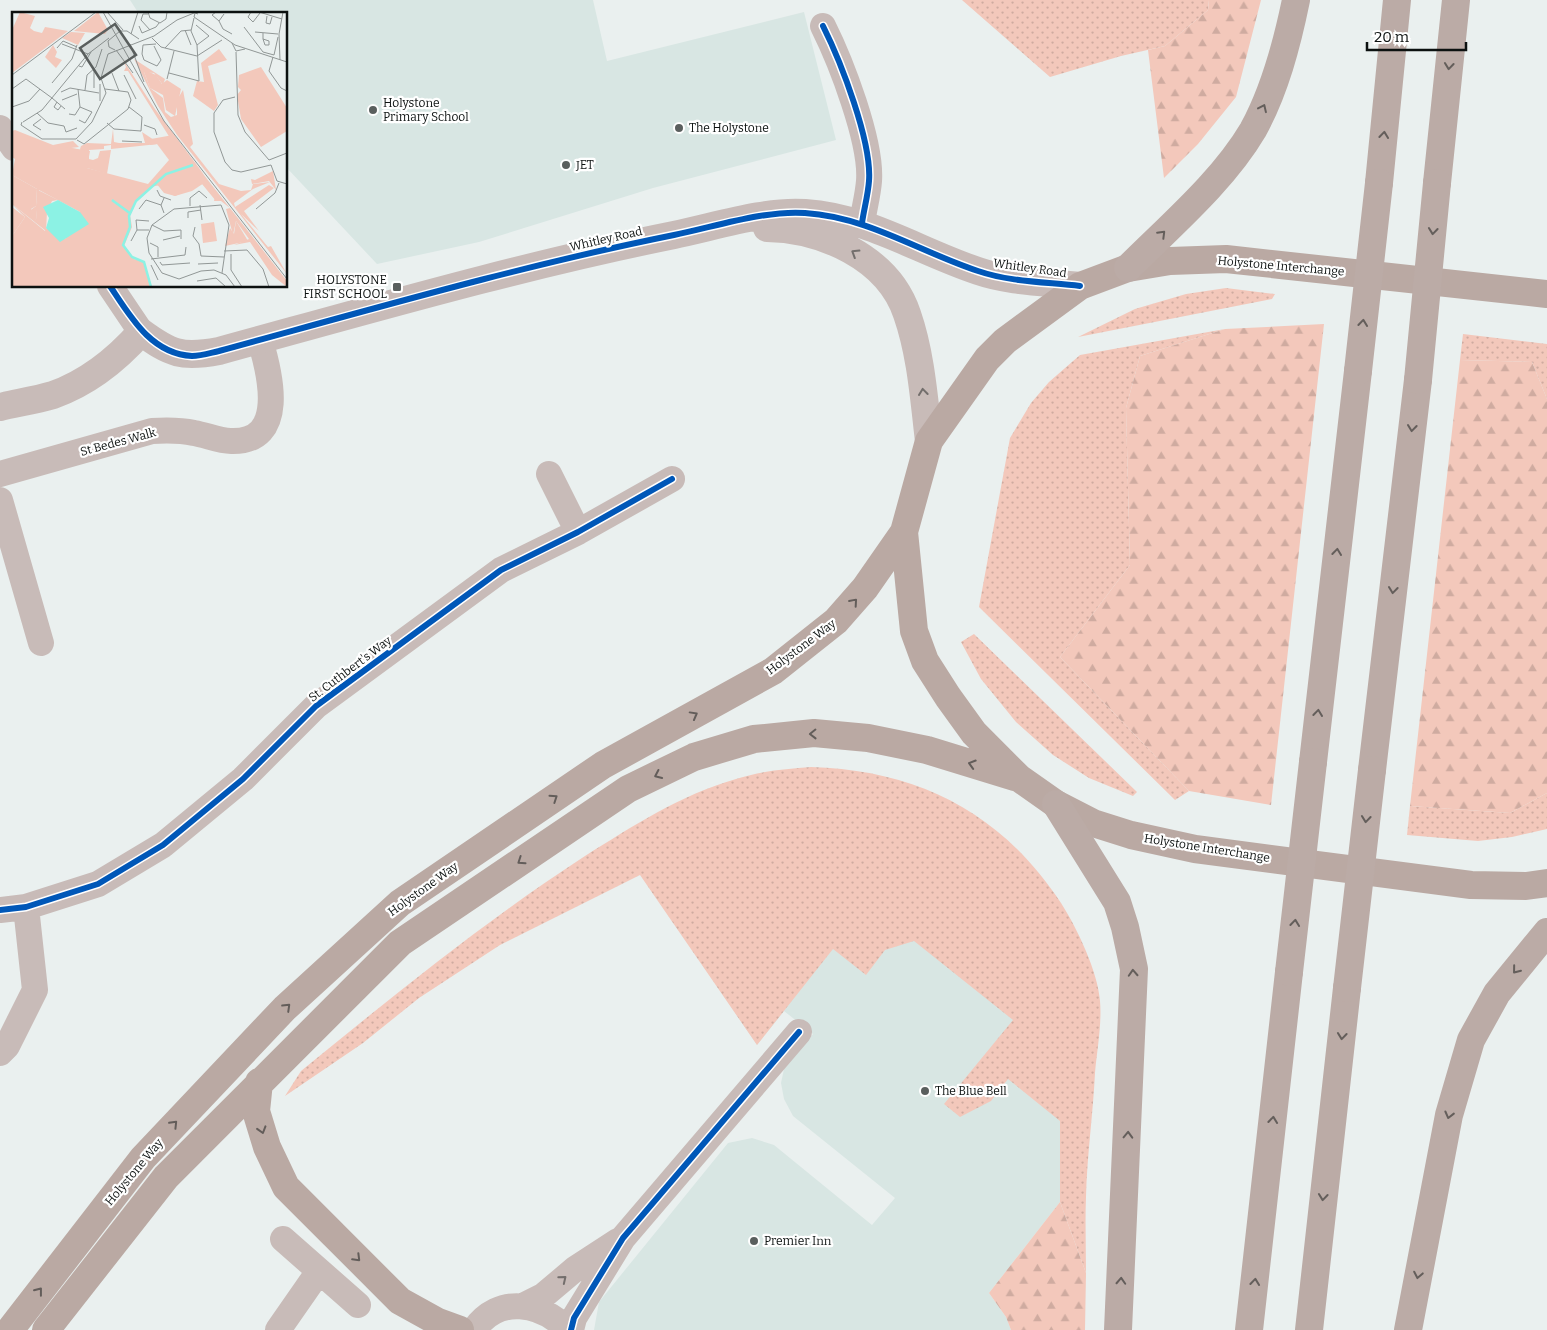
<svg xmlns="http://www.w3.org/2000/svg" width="1547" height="1330" font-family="Bitter,serif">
<defs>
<pattern id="grass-dots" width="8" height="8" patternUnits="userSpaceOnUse" patternTransform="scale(1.25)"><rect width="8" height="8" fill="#f3c8bb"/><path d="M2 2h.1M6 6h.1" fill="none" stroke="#cfaba0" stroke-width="1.8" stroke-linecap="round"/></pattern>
<pattern id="forest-firs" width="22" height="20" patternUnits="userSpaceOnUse" patternTransform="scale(1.25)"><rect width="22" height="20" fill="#f3c8bb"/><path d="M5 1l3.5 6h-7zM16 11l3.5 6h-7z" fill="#cfaba0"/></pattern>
</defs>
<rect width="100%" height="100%" fill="#eaf0ef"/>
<path fill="#d8e6e3" d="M130,0H593L607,61L804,12L836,140L653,188L479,242L377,264L286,167V14H139Z
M969,864L1060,1121V1202L989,1293L1006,1317L1011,1330H594L599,1302L728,1143L752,1138L774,1145L872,1225L895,1198L793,1116L784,1099L781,1083L784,1069L813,1034L784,1011L757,1045L661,903Z"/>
<path fill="url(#grass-dots)" d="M962,0H1209L1208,10L1165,46L1121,56L1050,77Z
M1226,288L1275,294L1272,299L1078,337L1135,309L1186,294Z
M1225,329L1140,356L1126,408L1130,565L1060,657L1189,791L1175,800L979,607L1010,438L1031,403L1049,382L1080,355Z
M1463,334L1547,344V399L1532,362L1460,360Z
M974,634L1137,792L1133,796L1089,778L1053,755L1016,722L981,679L961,642Z
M811,767C918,770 1002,813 1061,903C1077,928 1098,972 1100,1001C1102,1024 1097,1050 1095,1073C1093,1114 1087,1156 1086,1197C1085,1222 1086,1248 1086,1273L1060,1202V1121L1008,1079L991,1101L960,1117L944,1104L1013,1020L914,941L885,950L866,975L833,949L757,1045L640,875L500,945L419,998L363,1043L285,1096L301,1071C393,996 485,921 585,856C633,826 680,795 736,779C761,771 785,769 811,767Z
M1547,793V829L1512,837L1478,841L1407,835L1410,806L1510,813Z"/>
<path fill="url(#forest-firs)" d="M1209,0H1261L1236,97L1198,144L1164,178L1148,50L1165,46L1208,10Z
M1324,324L1271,805L1189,791L1060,657L1130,565L1126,408L1140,356L1225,329Z
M1460,360L1532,362L1547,399V793L1510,813L1410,806Z
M1060,1202L1086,1273L1085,1330H1011L1006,1317L989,1293Z"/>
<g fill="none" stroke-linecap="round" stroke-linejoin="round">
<path stroke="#c8bbb8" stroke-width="26" d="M823,26C841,62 872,142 869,181C868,195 864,209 862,223
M0,128L14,148
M110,286L141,332
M0,474L152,431C167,430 180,430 194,433C206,435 219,441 231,441C288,443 270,373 260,340
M549,474L578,532
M0,500L41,643
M0,910L26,907L98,884L163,845L243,779L316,706L501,570L578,532L672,479
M0,1053L7,1046L35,990L26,907
M283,1239L358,1305
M523,1306L543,1296L575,1269L618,1241
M278,1330L319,1271
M474,1330C499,1294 541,1303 568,1330
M571,1330L574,1318L623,1238L799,1032"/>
<path stroke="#c8bbb8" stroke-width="28" d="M767,228C822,229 888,257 907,314C921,354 924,399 929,441
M0,407C17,403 36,400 53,395C87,383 118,358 141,332C171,354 182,358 219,351C369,310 520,266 674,235C714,227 765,210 805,213C868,217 920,252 978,271C1010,282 1046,282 1080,286"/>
<path stroke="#baa9a3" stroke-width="28" d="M1547,294L1226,259L1170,261L1128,268L1080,286L1005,341L987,359L929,441L904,532L914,631L925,661L948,697L974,733L1019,778L1056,804L1093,823L1131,835L1195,849L1471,885L1526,886L1547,883
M259,1082L256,1111L267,1147L286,1187L400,1301L438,1322L460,1330
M10,1330L143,1158L285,1008L400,903L603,765L773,671L836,621L865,588L904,532
M46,1330L166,1177L400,943L628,789L694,757L754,739L814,733L868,738L927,750L1015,777"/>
<path stroke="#bbaba6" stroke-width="28" d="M1379,183L1397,0
M1437,183L1456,0
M1128,268C1170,226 1223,181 1253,130C1275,90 1287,44 1296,0
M1313,762L1358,371
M1372,770L1418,380
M1056,804L1117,902L1125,927L1134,969L1118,1330
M1249,1330L1289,972
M1309,1330L1347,988
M1408,1330L1449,1115L1471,1040L1497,993L1547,932"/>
<path stroke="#bbaba6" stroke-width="28" d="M1358,371L1379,183
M1418,380L1437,183
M1289,972L1313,762
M1347,988L1372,770"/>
<defs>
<path id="cycleway" d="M823,26C841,62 872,142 869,181C868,195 864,209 862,223
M110,286C130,316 151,354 192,356C201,356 210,353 219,351C369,310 520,266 674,235C714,227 765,210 805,213C868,217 920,252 978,271C1010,282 1046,282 1080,286
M0,910L26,907L98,884L163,845L243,779L316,706L501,570L578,532L672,479
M571,1330L574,1318L623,1238L799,1032"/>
</defs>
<use href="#cycleway" stroke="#fff" stroke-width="9"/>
<use href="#cycleway" stroke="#0057b8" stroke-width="6"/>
</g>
<defs><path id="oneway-chevron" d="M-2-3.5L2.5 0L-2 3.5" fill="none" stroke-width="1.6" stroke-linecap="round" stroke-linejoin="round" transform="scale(1.25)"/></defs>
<g stroke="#645e5b">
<use href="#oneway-chevron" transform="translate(1449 66) rotate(96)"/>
<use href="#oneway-chevron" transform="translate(1263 108) rotate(-65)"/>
<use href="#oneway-chevron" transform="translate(1384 135) rotate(-84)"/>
<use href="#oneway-chevron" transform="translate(1433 231) rotate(96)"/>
<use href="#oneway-chevron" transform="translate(1162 234) rotate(-45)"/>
<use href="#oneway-chevron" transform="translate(1363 323) rotate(-84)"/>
<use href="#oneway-chevron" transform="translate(1412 428) rotate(97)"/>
<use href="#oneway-chevron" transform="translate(1337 552) rotate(-83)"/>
<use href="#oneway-chevron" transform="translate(1393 590) rotate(97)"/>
<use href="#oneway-chevron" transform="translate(1318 713) rotate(-83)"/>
<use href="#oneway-chevron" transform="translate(1366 819) rotate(96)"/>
<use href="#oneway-chevron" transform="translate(1295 923) rotate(-84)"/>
<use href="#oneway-chevron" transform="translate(1516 970) rotate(129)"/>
<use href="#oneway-chevron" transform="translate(1133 973) rotate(-93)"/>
<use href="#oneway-chevron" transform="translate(1342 1036) rotate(96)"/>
<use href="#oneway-chevron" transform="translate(1449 1115) rotate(104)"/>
<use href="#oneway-chevron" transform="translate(1273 1120) rotate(-84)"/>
<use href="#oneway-chevron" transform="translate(1128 1135) rotate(-88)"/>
<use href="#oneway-chevron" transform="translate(1323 1197) rotate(96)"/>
<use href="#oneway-chevron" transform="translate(1418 1275) rotate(101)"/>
<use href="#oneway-chevron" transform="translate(1121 1281) rotate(-87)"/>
<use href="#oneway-chevron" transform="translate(1255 1282) rotate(-84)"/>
</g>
<g stroke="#736e6c">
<use href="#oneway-chevron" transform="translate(855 253) rotate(-148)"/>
<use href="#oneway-chevron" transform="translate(923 392) rotate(-97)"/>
<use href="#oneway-chevron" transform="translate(563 1279) rotate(-39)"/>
</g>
<g stroke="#635d5a">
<use href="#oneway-chevron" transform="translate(854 602) rotate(-49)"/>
<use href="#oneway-chevron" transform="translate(694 715) rotate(-29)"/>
<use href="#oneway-chevron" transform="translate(813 734) rotate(179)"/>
<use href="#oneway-chevron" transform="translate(972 764) rotate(-163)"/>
<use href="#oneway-chevron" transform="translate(658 775) rotate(155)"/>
<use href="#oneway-chevron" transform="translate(554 798) rotate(-34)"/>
<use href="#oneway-chevron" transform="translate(521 861) rotate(146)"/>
<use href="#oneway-chevron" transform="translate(287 1007) rotate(-44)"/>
<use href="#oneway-chevron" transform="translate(174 1124) rotate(-46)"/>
<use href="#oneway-chevron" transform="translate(262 1130) rotate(73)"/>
<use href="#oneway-chevron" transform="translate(357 1258) rotate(45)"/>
<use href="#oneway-chevron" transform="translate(39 1291) rotate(-52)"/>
</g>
<g fill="#5a5f5e" stroke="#fff" stroke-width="2">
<circle cx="373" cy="110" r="5"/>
<circle cx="679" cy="128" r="5"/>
<circle cx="566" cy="165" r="5"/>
<rect x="392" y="282" width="10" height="10" rx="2.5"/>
<circle cx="925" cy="1091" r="5"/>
<circle cx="754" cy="1241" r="5"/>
</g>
<g text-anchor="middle" stroke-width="4.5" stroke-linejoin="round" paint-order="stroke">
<g font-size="12" fill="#0c1110" stroke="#fff" text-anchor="start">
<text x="383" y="107">Holystone<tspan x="383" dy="14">Primary School</tspan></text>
<text x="689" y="132">The Holystone</text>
<text x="576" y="169">JET</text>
<text x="387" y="284" text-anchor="end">HOLYSTONE<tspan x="387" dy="14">FIRST SCHOOL</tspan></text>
<text x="935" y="1095">The Blue Bell</text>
<text x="764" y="1245">Premier Inn</text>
</g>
<g font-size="12" fill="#0c1110" stroke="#fff">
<text transform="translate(606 239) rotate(-13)" y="4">Whitley Road</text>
<text transform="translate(1281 266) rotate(5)" y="4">Holystone Interchange</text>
<text transform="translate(1030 268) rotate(8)" y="4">Whitley Road</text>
<text transform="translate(118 442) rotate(-15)" y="4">St Bedes Walk</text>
<text transform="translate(801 647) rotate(-37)" y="4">Holystone Way</text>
<text transform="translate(350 669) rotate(-37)" y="4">St. Cuthbert's Way</text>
<text transform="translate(1207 848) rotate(9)" y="4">Holystone Interchange</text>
<text transform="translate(423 889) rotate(-36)" y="4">Holystone Way</text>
<text transform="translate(134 1172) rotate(-50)" y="4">Holystone Way</text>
</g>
</g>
<g transform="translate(12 12)">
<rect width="275" height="275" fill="#eaf0ef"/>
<path d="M8,0L23,4L18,16L22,19L30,21L33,15L56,19L0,61V18ZM86,0L96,18L93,22L62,19ZM135,59L144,63L150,72L155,68L169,77L163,104L154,98L151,83L138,76L132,60ZM101,117L102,130L107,131H133L130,120L142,128L157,125L163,128L218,196L209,189H202L203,185L192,171L180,179L163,184L150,178L148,173L139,175L159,147L146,132L99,137V133L92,134V137L77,138V147L81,148L86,146L88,139L99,138L95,162L75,156L68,137L75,138L68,137L69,134L75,131L99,132ZM61,129L67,135L59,136L64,137L60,145L41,133ZM224,209L236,229L213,234L218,216L222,222Z" fill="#f3c8bb"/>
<path d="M122,47L153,67L151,73L142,61L132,60L138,76L151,86L153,100L159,105L165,103V88L171,78L181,132L178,135L207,172L229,179L239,178L241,172L258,170L241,177L222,191L223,195L257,173L262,176L232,199L247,219L229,202L256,235L259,234L275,262L165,123L146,94ZM111,48L143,97L193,164L158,126L116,59H112L114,55ZM0,163L25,177L24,194L19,197L24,208L26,178L46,188L40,189L35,200L34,219L0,192ZM0,195L13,205L0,224ZM218,196L275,269V275L260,263L238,230L222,233L237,227L224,209L221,223L214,197Z" fill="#f3c8bb"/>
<path d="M59,20L73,21L66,33L50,26ZM41,33L45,40L43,45L50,48L44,56L33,45ZM207,37L215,48L196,54L206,93L202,99L181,84L185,69L192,70L189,51ZM249,55L275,96V119L249,135L229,107L225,83L229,78L226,75L227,63ZM3,118L41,133L78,139L75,156L136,172L157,148L145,132L138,133L139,127L161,123L212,189H204L190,172L163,184L152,181L144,171L123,190L118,203L120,215L112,234L122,247L132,250L140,275H0V224L13,205L0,192L33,219L34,216L53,227L68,200L27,178L24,208L17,203L16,200L24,194L25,177L0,163L3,147L0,145V119ZM261,159L264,178L257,169L240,172L239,167L243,168ZM202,210L205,229L191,231L189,212Z" fill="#f3c8bb"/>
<path d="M46,188L68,200L77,212L48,230L34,216L37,206L31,195Z" fill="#8cf2e4"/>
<path fill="none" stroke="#8cf2e4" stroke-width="2.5" d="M100,188L119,202M139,275L132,250L120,245L111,233L118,215L117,204L124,189L154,162L181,153"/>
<path fill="none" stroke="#919796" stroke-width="1" d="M91,0L152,109L275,267M95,0L111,18M136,0L138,6L148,11L154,7L155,0M204,0L200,3L207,9L212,2M239,0L236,5L241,10L248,1M247,0L270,7M136,2H131L129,8L138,18M186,2L183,1L182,5L223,33L275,50M255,4L254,11L258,12L260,5M207,9L211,17L220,22M184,13L197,24L185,33M127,14L130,21L144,15L147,11M232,15L251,40L262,43L266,25M173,18L179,33M243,20L266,22M251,21V27L257,29V33H253L251,27M119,22L126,0M140,26L149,35L185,44L210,28M220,31L224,39L233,37M50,32L76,42M118,32L132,70M142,34L149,48L145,54L132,48L130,42L131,33L144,32M45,36L51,29L65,35M153,36L169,19L179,18M103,38L97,35L96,29L108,19H115L127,27M104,38L121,61M224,40L226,103L233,120L257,148M261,45L257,59L269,76L275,79M268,48L267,22L271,0M67,54L70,55L79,40M100,61L107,79M157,61L187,69L185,33L179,19L182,6M0,63L84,0M112,63L124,87M155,67L162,39M40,71L60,47L65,33M88,72V89M82,76V57M0,77L14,67L40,86M73,78L75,63L84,55L90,37M49,80L58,76L87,81M223,85L211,88L202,101V120L213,150L220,158L229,160L259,153M40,86L53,97M50,88L65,82M45,90L42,95L46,98L49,94M0,95L17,89L28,77M25,101L36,111L52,114L54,120L65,116M57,102L63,103L68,95L66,77M67,108L73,111L80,100L68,95M10,110L9,113L30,127H64L80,110L94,81L89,66L96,42L142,24L165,8L182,1M11,110L30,98L76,42L97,26M95,111L102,117L129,119L130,105L117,95M132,113L143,117L145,123M29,118L21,113L29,107M65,128L72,132L116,97L119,88L116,80L93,77M110,129L130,130M257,148L275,141M259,153L265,169L275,172M145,178L148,184L159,188M188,193L190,208M178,194V186L187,179L195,186M127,197L134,188L149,193M244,197L263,181L267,171M152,201L149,193L152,186M176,206V200L189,198M140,213L152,219L169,218V227M183,215L181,224L187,232L189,244L212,245M125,218L124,208L137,209M151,228L168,224M119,229L125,218H137M138,231L146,235V245M212,239L235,238L251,257L257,275M219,242V258L230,275M139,247L173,243L174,235M148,250L150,253L178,251M186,252L206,251M139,253L146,268M210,261L217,213L209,193L162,197L140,213L135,226L137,241L150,261L167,267L189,259L202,258L214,263L223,275M185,269L204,266L214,275"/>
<path fill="#5a5f5e" fill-opacity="0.15" stroke="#5a5f5e" stroke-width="2.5" d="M103,12L124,43L88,67L68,36Z"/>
<rect width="275" height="275" fill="none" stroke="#0c1110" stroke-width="2.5"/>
</g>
<path d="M1367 42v8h99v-8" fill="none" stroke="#0c1110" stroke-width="2.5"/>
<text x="1374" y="42" font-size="15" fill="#0c1110" stroke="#ffffff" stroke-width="4" paint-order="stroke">20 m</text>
</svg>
